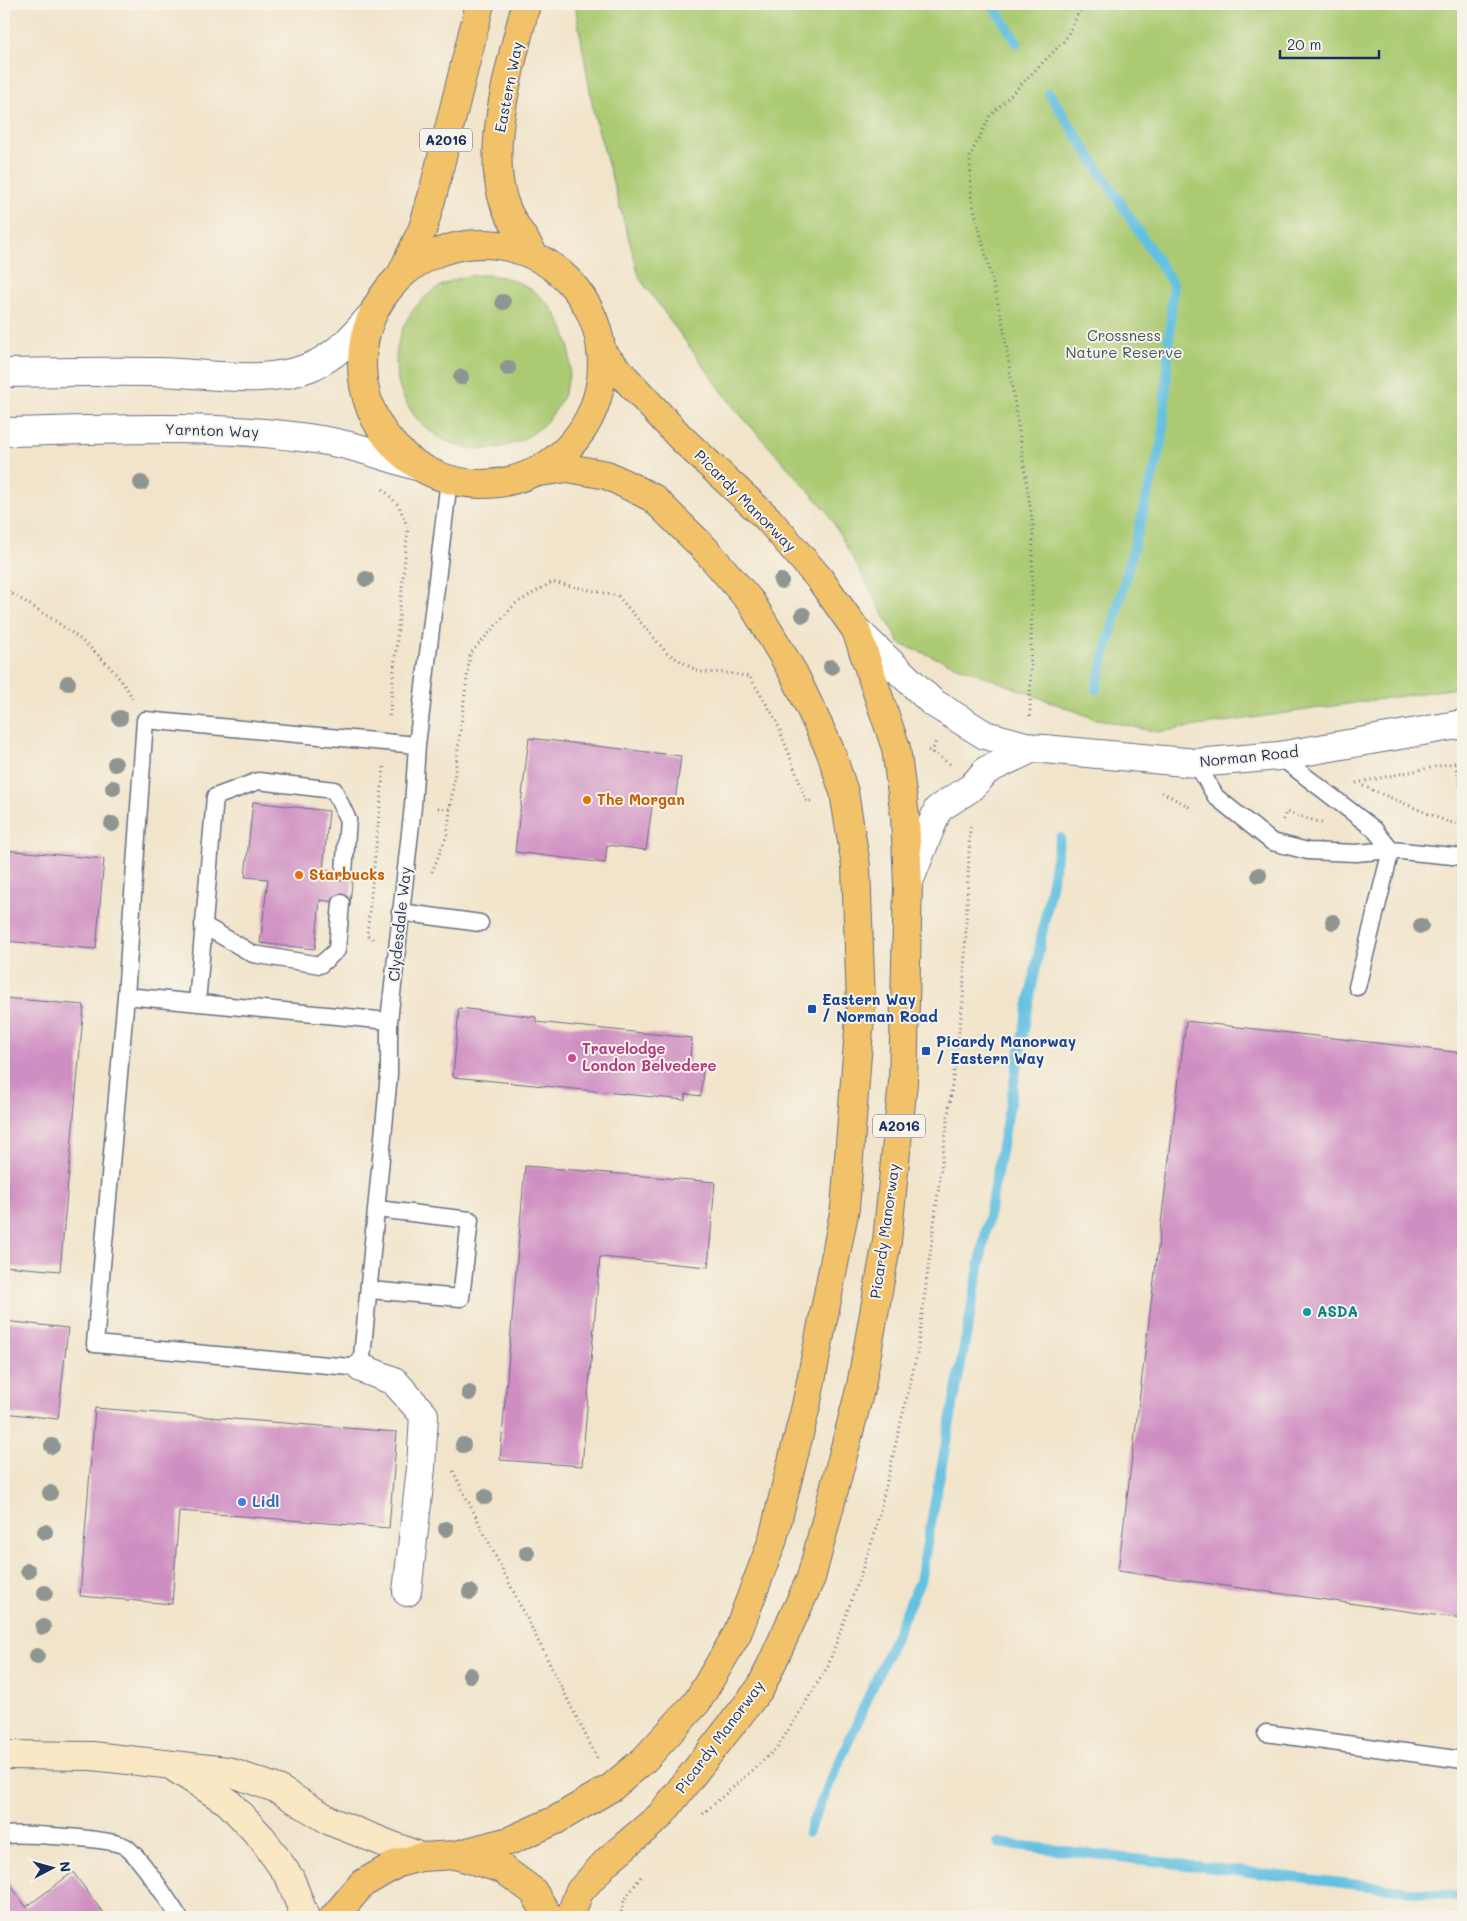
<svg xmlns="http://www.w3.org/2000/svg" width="1467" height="1921" font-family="Mali,sans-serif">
<rect width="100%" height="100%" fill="#f7f3e8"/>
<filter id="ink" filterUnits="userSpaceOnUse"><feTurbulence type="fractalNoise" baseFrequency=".02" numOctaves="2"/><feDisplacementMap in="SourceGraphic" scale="10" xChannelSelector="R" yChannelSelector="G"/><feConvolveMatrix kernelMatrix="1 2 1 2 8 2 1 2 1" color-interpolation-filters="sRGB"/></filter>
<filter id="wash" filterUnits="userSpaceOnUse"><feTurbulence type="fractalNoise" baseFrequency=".0096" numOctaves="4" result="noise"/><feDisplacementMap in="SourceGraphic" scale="20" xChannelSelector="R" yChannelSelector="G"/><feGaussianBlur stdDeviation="1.12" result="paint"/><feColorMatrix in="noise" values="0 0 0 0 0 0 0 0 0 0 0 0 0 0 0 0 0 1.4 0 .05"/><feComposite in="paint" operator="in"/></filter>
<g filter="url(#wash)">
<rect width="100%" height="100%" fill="#f1e4ca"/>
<path fill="#abca72" stroke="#637c68" d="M575,4H1463V687L1157,732L1093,718L900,644L827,511L735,409L640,279L594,114Z
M396 362a87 87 0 1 1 174 0a87 87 0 1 1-174 0Z"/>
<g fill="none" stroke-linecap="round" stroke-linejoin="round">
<path stroke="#63c0e1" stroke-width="10" d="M992,4L1017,43
M1049,93L1173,284L1162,441L1096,689
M808,1832L920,1581L1060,838
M998,1843L1463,1897"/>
</g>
<g id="blocks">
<path fill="#cf8ec2" d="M529,738L681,756L675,802L653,799L646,850L607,845L605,863L515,852Z
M253,802L329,811L323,870L353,873L350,904L320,900L315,949L260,943L268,879L245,877Z
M4,850L104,859L96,949L4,941Z
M4,998L84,1005L60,1271L4,1266Z
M459,1008L536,1017V1022L692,1038L689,1066L703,1068L701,1096L686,1094L685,1100L453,1077Z
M1186,1021L1463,1053V1619L1118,1571Z
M525,1166L715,1182L708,1267L600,1257L582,1466L500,1460Z
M4,1321L68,1328L58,1419L4,1413Z
M95,1408L397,1432L389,1528L179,1511L172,1604L80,1596Z
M73,1872L106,1917H4V1876L26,1907Z"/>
</g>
</g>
<g filter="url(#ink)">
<use href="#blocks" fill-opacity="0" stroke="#666e84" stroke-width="1"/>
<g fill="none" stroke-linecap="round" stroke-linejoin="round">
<defs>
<path id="service" d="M1279,756L1374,829L1391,850
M1196,763L1216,797L1272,842L1308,851L1356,853L1391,850L1463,857
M400,912L480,923
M203,925L253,954L320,965L337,950L341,903
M1357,987L1391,850
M126,996L95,1344L361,1368L389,1074V1021L413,806L417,745L449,480
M197,1003L215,797L258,781L334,790L348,820L344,872
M389,1021L126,996L145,720L417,745
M370,1290L461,1298L470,1220L377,1209
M1266,1733L1463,1760
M4,1835C22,1833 113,1838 126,1847C143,1860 166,1898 179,1917"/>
<path id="minor" d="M856,630L932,702L985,735L1033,748L1196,763L1279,756L1463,724
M908,884L938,809L972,787L987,770L1033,748
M361,1368L394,1381L424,1415L421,1468L407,1592"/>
<path id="tertiary" d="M4,373C56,372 107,371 159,372C208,373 263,386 310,367C335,357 353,337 370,317
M4,432C110,430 216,423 321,440C353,445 385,456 416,466"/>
<path id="secondary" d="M4,1755L92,1756L227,1771L278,1789L332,1822L421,1857
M175,1768L228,1802L262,1838L290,1878L305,1917"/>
<path id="primary" d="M526,4C512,60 482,155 507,210C513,224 524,238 532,252
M362 364a120 120 0 1 1 240 0a120 120 0 1 1-240 0Z
M402,273L423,228L433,193L480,4
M456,1855L509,1841L556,1820L612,1787L644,1760L697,1702L737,1634L772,1542L806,1406L845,1208L861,1004L856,866L844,792L830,750L794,674L751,602L705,549L653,498L607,475L568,468L540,472
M334,1917L362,1884L398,1863L421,1857L456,1855L503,1869L533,1891L549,1917
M570,1917L579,1892L607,1861L660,1816L761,1687L811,1578L861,1386L887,1241L903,1082L908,884L905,816L896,748L856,630L819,578L768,519L681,438L601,352"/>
</defs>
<use href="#service" stroke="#666e84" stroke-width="19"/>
<use href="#minor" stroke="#666e84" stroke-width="30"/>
<use href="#tertiary" stroke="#666e84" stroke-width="30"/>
<use href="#secondary" stroke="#666e84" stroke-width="30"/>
<use href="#primary" stroke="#666e84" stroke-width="30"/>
<path stroke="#666e84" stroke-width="3" stroke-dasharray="1 4" stroke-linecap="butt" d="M383,489L399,506L408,528L389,719
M4,589C52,618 104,648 133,699
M1030,716L1033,526L1003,324L971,196L970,156L990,116L1065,40L1083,4
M928,750L950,764
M932,753L936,740
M1455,764L1463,794
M1356,783L1463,761
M1363,786L1448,822L1463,824
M1162,792L1191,808
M438,808L449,809
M1283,820L1286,812L1325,824
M432,872L447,835L470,654L515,604L552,582L618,596L667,653L699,672L729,673L750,677L776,720L807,802L814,800
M373,939L367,935L384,767
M453,1471L597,1758
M703,1814L778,1747L828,1666L874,1536L917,1354L963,1001L970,827
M620,1917L624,1901L642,1875"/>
<use href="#service" stroke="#fff" stroke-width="16"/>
<use href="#minor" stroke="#fff" stroke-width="28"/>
<use href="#tertiary" stroke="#fff" stroke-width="28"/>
<use href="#secondary" stroke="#fae7c3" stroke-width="28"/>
<use href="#primary" stroke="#f2c26a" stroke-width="28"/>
</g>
<g fill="#8f9691">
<circle cx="503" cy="302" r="8"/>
<circle cx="508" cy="368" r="8"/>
<circle cx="461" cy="377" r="8"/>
<circle cx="141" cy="483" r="8"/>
<circle cx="366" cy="579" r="8"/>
<circle cx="781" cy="581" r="8"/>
<circle cx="803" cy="615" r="8"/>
<circle cx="831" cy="667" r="8"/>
<circle cx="68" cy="683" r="8"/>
<circle cx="120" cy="718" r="8"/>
<circle cx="115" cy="764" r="8"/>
<circle cx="113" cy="788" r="8"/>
<circle cx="112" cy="824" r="8"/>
<circle cx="1259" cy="875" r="8"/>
<circle cx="1333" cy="922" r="8"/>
<circle cx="1421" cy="926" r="8"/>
<circle cx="469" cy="1393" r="8"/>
<circle cx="463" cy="1445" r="8"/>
<circle cx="52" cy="1446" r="8"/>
<circle cx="50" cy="1493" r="8"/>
<circle cx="485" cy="1497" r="8"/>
<circle cx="446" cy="1529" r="8"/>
<circle cx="45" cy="1532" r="8"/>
<circle cx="527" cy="1553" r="8"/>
<circle cx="28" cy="1571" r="8"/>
<circle cx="470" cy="1592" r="8"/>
<circle cx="45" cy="1593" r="8"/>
<circle cx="43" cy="1627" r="8"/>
<circle cx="37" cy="1656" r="8"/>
<circle cx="470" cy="1675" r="8"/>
</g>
</g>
<g fill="#e8710a" stroke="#f7f3e8" stroke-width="2">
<circle cx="587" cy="800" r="5"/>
<circle cx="299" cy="875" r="5"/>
</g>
<g fill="#1a4fb4" stroke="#f7f3e8" stroke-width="2">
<rect x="807" y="1004" width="10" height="10" rx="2.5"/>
<rect x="921" y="1046" width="10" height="10" rx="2.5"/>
</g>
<circle fill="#d1479c" stroke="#f7f3e8" stroke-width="2" cx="572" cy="1058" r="5"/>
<circle fill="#0f9aa8" stroke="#f7f3e8" stroke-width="2" cx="1307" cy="1312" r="5"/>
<circle fill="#3f7fe0" stroke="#f7f3e8" stroke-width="2" cx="242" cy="1502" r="5"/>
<g text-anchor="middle" stroke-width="4" stroke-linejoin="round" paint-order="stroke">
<g fill="#f7f3e8" stroke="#5d6a87" stroke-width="1">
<rect x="420" y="128.5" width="52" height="23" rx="4"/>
<rect x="873" y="1114.5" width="52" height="23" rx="4"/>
</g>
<g font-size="14" font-weight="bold" fill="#1b2f5e">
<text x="446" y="145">A2016</text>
<text x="899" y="1131">A2016</text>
</g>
<g font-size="15" fill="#1b2f5e" stroke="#f7f3e8">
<text transform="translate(509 87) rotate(-79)" y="5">Eastern Way</text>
<text transform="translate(212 431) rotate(2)" y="5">Yarnton Way</text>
<text transform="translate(745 501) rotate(45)" y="5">Picardy Manorway</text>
<text transform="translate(1249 757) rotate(-6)" y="5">Norman Road</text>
<text transform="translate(400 924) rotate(-84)" y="5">Clydesdale Way</text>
<text transform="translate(885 1231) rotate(-82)" y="5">Picardy Manorway</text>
<text transform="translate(720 1737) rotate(-53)" y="5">Picardy Manorway</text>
</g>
<g font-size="15" fill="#3f5663" stroke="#f7f3e8">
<text x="1124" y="341">Crossness<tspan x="1124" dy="17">Nature Reserve</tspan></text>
</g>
<g font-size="15" font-weight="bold" fill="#c56008" stroke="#f7f3e8" text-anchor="start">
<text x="597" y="805">The Morgan</text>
<text x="309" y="880">Starbucks</text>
</g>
<g font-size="15" font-weight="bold" fill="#164399" stroke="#f7f3e8" text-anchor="start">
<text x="822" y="1005">Eastern Way<tspan x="822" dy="17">/ Norman Road</tspan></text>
<text x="936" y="1047">Picardy Manorway<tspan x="936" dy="17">/ Eastern Way</tspan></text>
</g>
<g font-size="15" font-weight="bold" fill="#b23c85" stroke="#f7f3e8" text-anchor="start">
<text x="582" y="1054">Travelodge<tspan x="582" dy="17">London Belvedere</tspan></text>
</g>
<g font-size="15" font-weight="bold" fill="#0d838f" stroke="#f7f3e8" text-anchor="start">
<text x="1317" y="1317">ASDA</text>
</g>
<g font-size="15" font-weight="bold" fill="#366cbe" stroke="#f7f3e8" text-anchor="start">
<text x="252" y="1507">Lidl</text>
</g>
</g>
<rect width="1467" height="1921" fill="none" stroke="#f7f3e8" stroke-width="20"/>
<g transform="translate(52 1868) rotate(84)" stroke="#f7f3e8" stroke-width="4" paint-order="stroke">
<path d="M0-4L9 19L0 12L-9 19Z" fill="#1b2f5e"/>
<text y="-8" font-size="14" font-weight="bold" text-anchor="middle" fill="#1b2f5e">N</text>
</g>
<path d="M1280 50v8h99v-8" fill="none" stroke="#1b2f5e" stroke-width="2.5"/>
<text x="1287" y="50" font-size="15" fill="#1b2f5e" stroke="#f7f3e8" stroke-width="4" paint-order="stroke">20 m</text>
</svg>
